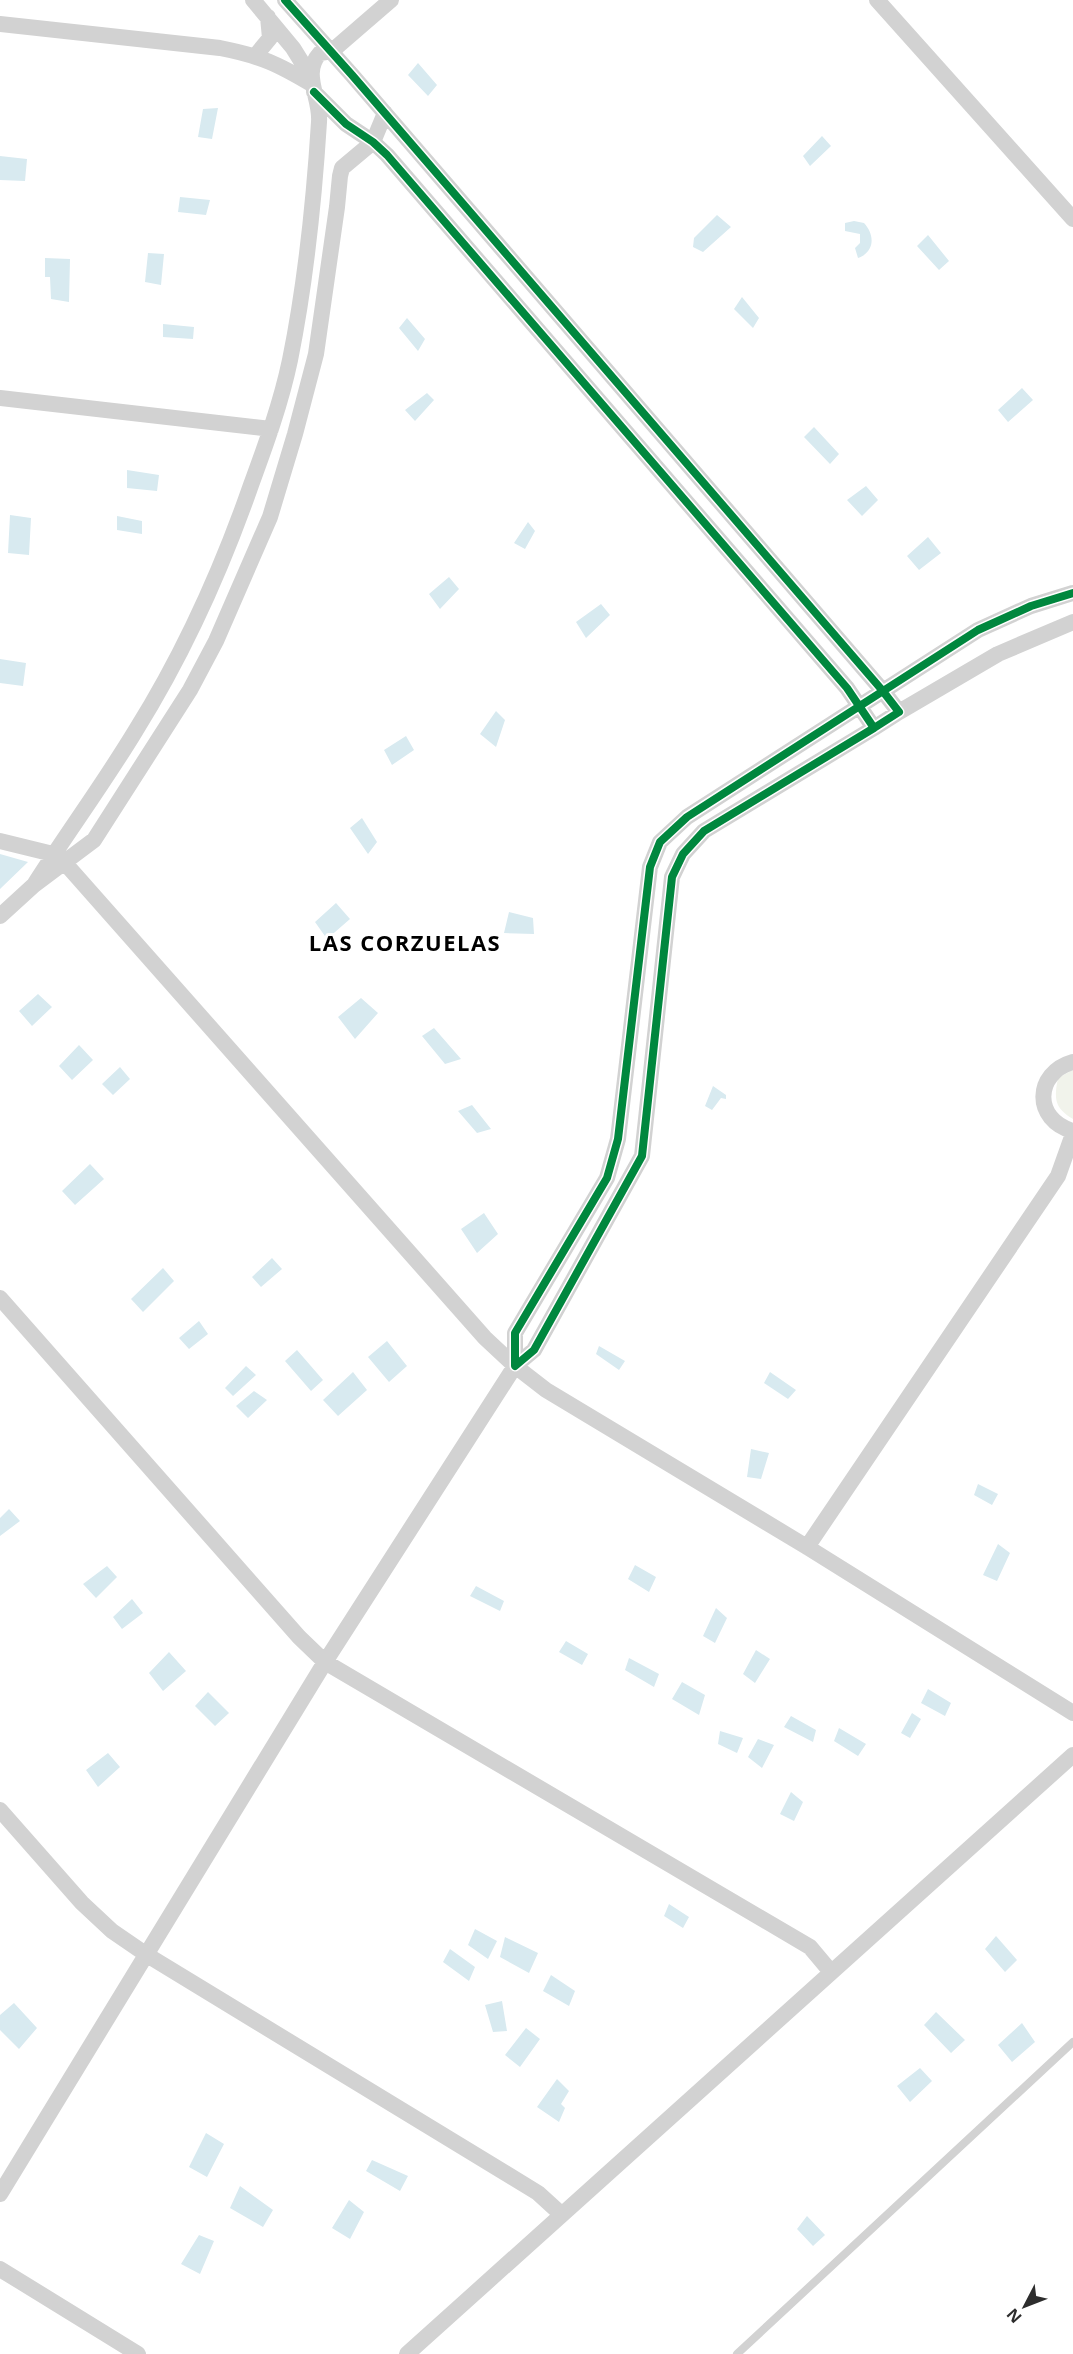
<svg xmlns="http://www.w3.org/2000/svg" width="1073" height="2354" font-family="'Open Sans',sans-serif">
<rect width="100%" height="100%" fill="#fff"/>
<path fill="#f1f3eb" d="M1073,1070V1119C1054,1108 1054,1098 1058,1078Z"/>
<path fill="#d8eaf0" d="M418,63L437,85L428,96L408,75Z
M218,108L212,139L198,137L203,109Z
M822,136L831,146L810,166L803,156Z
M0,156L27,159L25,181L0,180Z
M180,197L210,200L206,215L178,212Z
M717,215L731,227L703,252L693,247L694,238Z
M854,221L864,223C875,235 875,252 858,258L855,248L860,243V234L845,231V223Z
M928,235L949,261L939,270L917,246Z
M148,253L164,254L161,285L145,282Z
M45,258L70,259L69,302L51,299L50,277H45Z
M742,297L759,318L753,328L734,309Z
M407,318L425,339L418,351L399,328Z
M163,324L194,327L193,339L163,337Z
M1022,388L1033,400L1008,422L998,410Z
M427,393L434,400L415,421L405,410Z
M814,427L839,454L830,464L804,437Z
M127,470L159,475L157,491L127,488Z
M866,486L878,500L862,516L847,500Z
M10,515L31,518L29,555L8,553Z
M117,516L142,521V534L117,530Z
M528,522L535,531L525,549L514,543Z
M928,537L941,553L919,570L907,556Z
M449,577L459,589L440,609L429,594Z
M601,604L610,615L586,638L576,622Z
M0,659L26,663L23,686L0,683Z
M496,711L505,720L496,747L480,734Z
M406,736L414,750L392,765L384,750Z
M362,818L377,842L368,854L350,828Z
M0,854L28,862L0,889Z
M336,903L350,919L327,939L315,922Z
M509,912L533,918L534,934L504,933Z
M38,994L52,1007L32,1026L19,1011Z
M361,998L378,1013L355,1039L338,1017Z
M434,1028L461,1059L445,1064L422,1036Z
M79,1045L93,1060L72,1080L59,1066Z
M120,1067L130,1079L113,1095L102,1084Z
M713,1086L726,1095V1099L721,1098L712,1110L705,1106Z
M472,1105L491,1129L477,1133L458,1111Z
M90,1164L104,1179L75,1205L62,1191Z
M484,1213L498,1234L477,1253L461,1229Z
M272,1258L282,1269L261,1287L252,1277Z
M163,1268L174,1281L143,1312L131,1299Z
M199,1321L208,1334L189,1349L179,1338Z
M387,1341L407,1366L389,1382L368,1357Z
M599,1346L625,1361L619,1370L596,1354Z
M297,1350L323,1380L311,1391L285,1361Z
M246,1366L256,1375L233,1396L225,1388Z
M353,1372L367,1390L338,1416L323,1400Z
M770,1372L796,1390L788,1399L764,1383Z
M254,1391L267,1400L248,1418L236,1406Z
M751,1449L769,1453L761,1479L747,1477Z
M978,1484L998,1494L992,1505L974,1495Z
M9,1509L20,1521L0,1536V1518Z
M998,1544L1010,1553L997,1581L983,1575Z
M635,1565L656,1577L649,1592L628,1579Z
M107,1566L117,1577L96,1598L83,1584Z
M476,1586L504,1601L500,1611L470,1596Z
M132,1599L143,1613L122,1629L113,1617Z
M716,1608L727,1618L715,1643L703,1636Z
M566,1641L588,1654L582,1665L559,1652Z
M756,1650L770,1659L755,1683L743,1674Z
M169,1652L186,1671L163,1691L149,1673Z
M629,1658L659,1674L654,1687L625,1670Z
M682,1682L705,1695L699,1715L672,1699Z
M928,1689L951,1703L945,1716L921,1703Z
M208,1692L229,1713L215,1726L195,1706Z
M912,1713L921,1719L910,1738L901,1733Z
M791,1716L816,1730L813,1742L784,1727Z
M839,1728L866,1744L858,1756L834,1741Z
M720,1731L743,1738L737,1753L718,1744Z
M758,1739L774,1745L762,1768L748,1757Z
M108,1753L120,1767L98,1787L86,1770Z
M791,1792L803,1802L794,1821L780,1814Z
M669,1904L689,1917L683,1928L664,1916Z
M475,1929L497,1941L488,1959L468,1945Z
M996,1936L1017,1960L1005,1972L985,1949Z
M505,1937L538,1953L529,1973L500,1957Z
M450,1949L475,1967L469,1981L443,1962Z
M551,1975L575,1991L569,2006L543,1991Z
M502,2001L507,2031L493,2032L485,2005Z
M14,2003L37,2028L19,2049L0,2030V2015Z
M936,2012L965,2040L951,2053L924,2025Z
M1022,2023L1035,2042L1012,2062L998,2045Z
M526,2028L540,2039L520,2067L505,2055Z
M920,2068L932,2081L910,2102L897,2086Z
M557,2079L569,2091L561,2104L565,2108L559,2122L537,2107Z
M206,2133L224,2144L207,2177L189,2167Z
M372,2160L408,2176L400,2191L366,2171Z
M240,2186L273,2210L263,2227L230,2208Z
M349,2200L364,2212L350,2239L332,2228Z
M807,2216L825,2235L813,2246L797,2229Z
M199,2235L214,2241L200,2274L181,2264Z"/>
<g fill="none" stroke-linecap="round" stroke-linejoin="round">
<path stroke="#d2d2d2" stroke-width="8" d="M737,2354L1073,2042"/>
<path stroke="#d2d2d2" stroke-width="16" d="M253,0L293,48L311,77
M285,0L352,75L882,690L899,712L874,728L847,688L387,155L373,142L346,124L314,92
M877,0L1073,219
M0,24L220,48C261,56 278,64 313,85
M256,55L270,38L268,17
M0,398L271,429
M899,712L998,654L1073,622
M874,728L704,831L683,854L672,877L642,1156L534,1350L515,1366V1333L607,1178L618,1139L650,867L660,842L687,817L978,630L1031,606L1073,593
M0,841L53,854L64,862L485,1338L515,1366L546,1390L807,1547L1073,1713
M34,885C67,833 104,783 136,730C184,653 221,571 251,485C266,444 281,403 290,360C306,281 314,202 319,122C321,97 301,74 320,53L332,51L391,0
M0,916L34,885L94,840L190,690L216,641L270,517L295,434L316,354L337,207L340,176L342,168L373,142L385,113
M1073,1062C1034,1073 1033,1120 1073,1131
M0,1298L299,1637L325,1662L810,1947L831,1972
M807,1547L1058,1176L1073,1134
M0,1810L82,1903L112,1931L147,1955L538,2193L561,2214
M0,2194L325,1662L515,1366
M0,2269L138,2354
M407,2354L1073,1755"/>
<defs>
<path id="cycleway" d="M285,0L352,75L882,690L899,712L874,728L847,688L387,155L373,142L346,124L314,92
M874,728L704,831L683,854L672,877L642,1156L534,1350L515,1366V1333L607,1178L618,1139L650,867L660,842L687,817L978,630L1031,606L1073,593"/>
</defs>
<use href="#cycleway" stroke="#fff" stroke-width="11"/>
<use href="#cycleway" stroke="#00873e" stroke-width="8"/>
</g>
<g text-anchor="middle" stroke-width="6" stroke-linejoin="round" paint-order="stroke">
<g font-size="22" font-weight="bold" letter-spacing="1.5" fill="#000" stroke="#fff">
<text x="405" y="951">LAS CORZUELAS</text>
</g>
</g>
<g transform="translate(1025 2306) rotate(228)" stroke="#ffffff" stroke-width="4.5" paint-order="stroke">
<path d="M0-4.5L10 22L0 15L-10 22Z" fill="#2d2d2d"/>
<text y="-9" font-size="16" font-weight="bold" text-anchor="middle" fill="#2d2d2d">N</text>
</g>
</svg>
